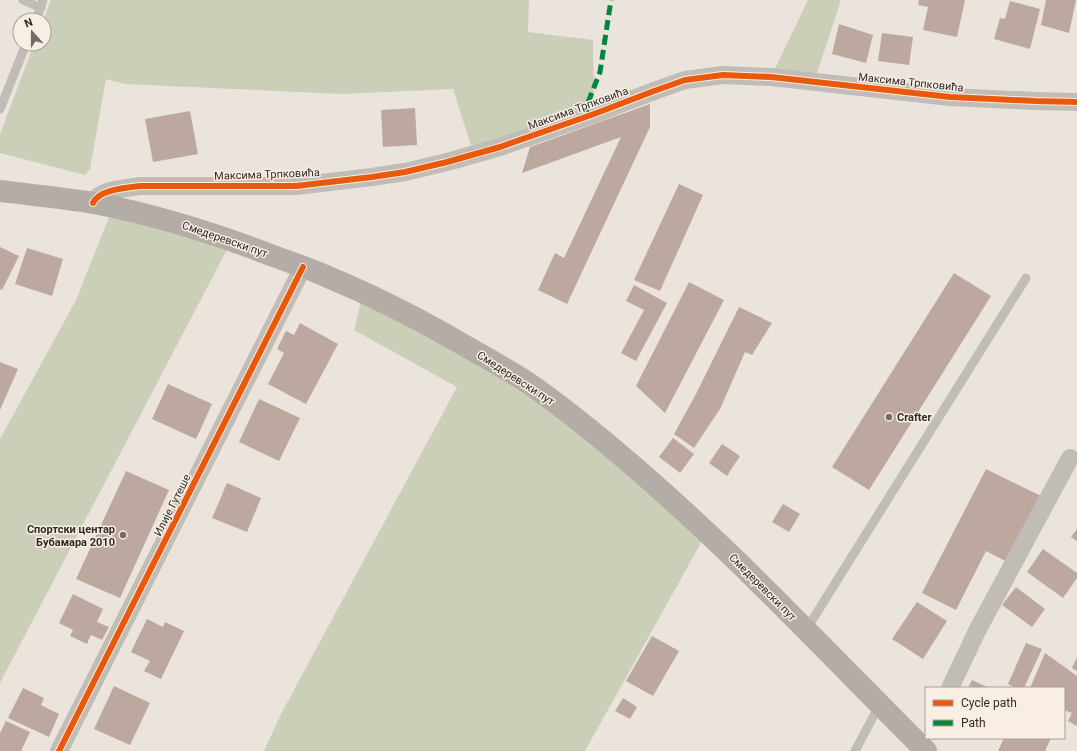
<svg xmlns="http://www.w3.org/2000/svg" width="1077" height="751" font-family="Roboto,sans-serif">
<rect width="100%" height="100%" fill="#eae4dd"/>
<path fill="#cbcfb8" d="M51,0H529L528,32L593,40L594,114L474,155L453,89L341,94L125,84L106,79L90,169L85,175L0,153V134L34,44H44L43,20Z
M808,0H841L814,82L771,77Z
M113,207L232,240L0,683V439L76,300Z
M363,293L565,410L707,532L585,751H264L280,716L457,387L354,330Z"/>
<path fill="#bda89f" d="M919,0H965L957,37L923,30L928,7L918,5Z
M1046,0H1076L1069,33L1041,25Z
M1010,1L1040,9L1030,49L994,39L1000,18L1005,19Z
M839,24L873,35L866,63L832,54Z
M882,33L913,37L909,65L878,61Z
M650,104V127L567,304L538,290L555,253L564,258L621,137L522,173L530,147Z
M415,108L417,145L383,147L381,110Z
M190,111L198,154L153,162L145,119Z
M679,184L703,195L660,291L634,280Z
M0,247L19,256L2,290L0,289Z
M27,248L63,259L52,296L15,284Z
M954,273L991,296L869,490L832,467Z
M689,282L724,300L665,413L636,386Z
M634,285L667,303L636,361L621,353L644,310L626,301Z
M739,307L772,323L752,355L745,352L720,409L694,448L674,434L696,394Z
M300,323L338,344L306,404L268,384L284,353L277,349L286,331L294,335Z
M0,362L18,369L0,410Z
M168,384L212,404L196,439L152,419Z
M259,399L300,418L279,461L239,442Z
M673,438L694,454L680,473L659,457Z
M722,444L740,456L727,476L709,463Z
M986,469L1041,496L1007,562L986,551L956,610L922,593Z
M126,471L169,490L120,598L76,579Z
M227,483L261,498L247,532L212,518Z
M783,504L800,514L789,532L772,522Z
M1077,529V541L1071,537Z
M1043,549L1077,573V578L1063,598L1027,572Z
M1016,587L1045,609L1032,627L1002,605Z
M73,594L103,609L97,622L109,627L102,640L91,635L87,644L70,636L73,630L59,623Z
M917,602L947,621L923,659L892,639Z
M147,619L163,627L165,622L184,631L161,679L144,671L150,661L131,652Z
M652,636L679,651L653,696L626,681Z
M1026,643L1042,649L1024,688H1016L1008,684Z
M1045,653L1077,676V726L1068,721L1072,713L1064,710V688H1030Z
M1077,657V671L1072,668Z
M972,680L989,688H968Z
M114,686L150,703L130,745L94,729Z
M23,688L44,698L41,705L59,714L49,737L8,718Z
M623,698L637,707L630,719L615,711Z
M6,721L30,732L21,751H0V733Z
M1004,738H1051L1045,751H998Z"/>
<g fill="none" stroke-linecap="round" stroke-linejoin="round">
<path stroke="#c2bcb7" stroke-width="9" d="M23,0L41,8
M36,20L43,0
M0,109L26,44
M806,630L1026,278
M855,751L880,704"/>
<path stroke="#c2bcb7" stroke-width="18" d="M93,203C99,189 127,188 141,186H296L372,177L405,172L447,162L500,147L594,114L654,91L685,80L723,75L771,77L950,97L1035,101L1077,102
M950,688L977,631L1070,458
M59,751L303,267"/>
<path stroke="#b3aca7" stroke-width="22" d="M0,191C31,195 63,198 94,203C156,215 217,234 276,257C293,263 311,269 328,277C374,296 419,319 462,344C486,358 511,371 534,387C608,440 676,502 741,565C803,626 864,689 926,751"/>
<path stroke="#00873e" stroke-width="5" stroke-dasharray="10 5" stroke-linecap="butt" d="M586,117L587,105L600,72L611,0"/>
<defs>
<path id="cycleway" d="M93,203C99,189 127,188 141,186H296L372,177L405,172L447,162L500,147L594,114L654,91L685,80L723,75L771,77L950,97L1035,101L1077,102
M59,751L303,267"/>
</defs>
<use href="#cycleway" stroke="#f8eee4" stroke-width="8"/>
<use href="#cycleway" stroke="#e8590c" stroke-width="6"/>
</g>
<g fill="#736b66" stroke="#f8eee4" stroke-width="1.5">
<circle cx="889" cy="417" r="4"/>
<circle cx="123" cy="535" r="4"/>
</g>
<g text-anchor="middle" stroke-width="3" stroke-linejoin="round" paint-order="stroke">
<g font-size="11" fill="#332a26" stroke="#f8eee4">
<text transform="translate(911 82) rotate(6)" y="4">Максима Трпковића</text>
<text transform="translate(578 108) rotate(-20)" y="4">Максима Трпковића</text>
<text transform="translate(267 174) rotate(-2)" y="4">Максима Трпковића</text>
<text transform="translate(225 239) rotate(19)" y="4">Смедеревски пут</text>
<text transform="translate(516 378) rotate(33)" y="4">Смедеревски пут</text>
<text transform="translate(172 505) rotate(-63)" y="4">Илије Гутеше</text>
<text transform="translate(763 587) rotate(45)" y="4">Смедеревски пут</text>
</g>
<g font-size="11" font-weight="bold" fill="#332a26" stroke="#f8eee4" text-anchor="start">
<text x="897" y="421">Crafter</text>
<text x="115" y="533" text-anchor="end">Спортски центар<tspan x="115" dy="13">Бубамара 2010</tspan></text>
</g>
</g>
<rect x="925" y="687" width="140" height="52" fill="#f8eee4" stroke="#a9a098"/>
<rect x="933" y="700" width="20" height="6" fill="#e8590c" stroke="#a9a098"/>
<text x="961" y="707" font-size="12" fill="#332a26">Cycle path</text>
<rect x="933" y="720" width="20" height="6" fill="#00873e" stroke="#a9a098"/>
<text x="961" y="727" font-size="12" fill="#332a26">Path</text>
<g transform="translate(32 32) rotate(339)"><circle r="19" fill="#f8eee4" stroke="#a9a098"/>
<path d="M0-3L7 15L0 10L-7 15Z" fill="#736b66"/>
<text y="-6" font-size="11" font-weight="bold" text-anchor="middle" fill="#332a26">N</text>
</g>
</svg>
